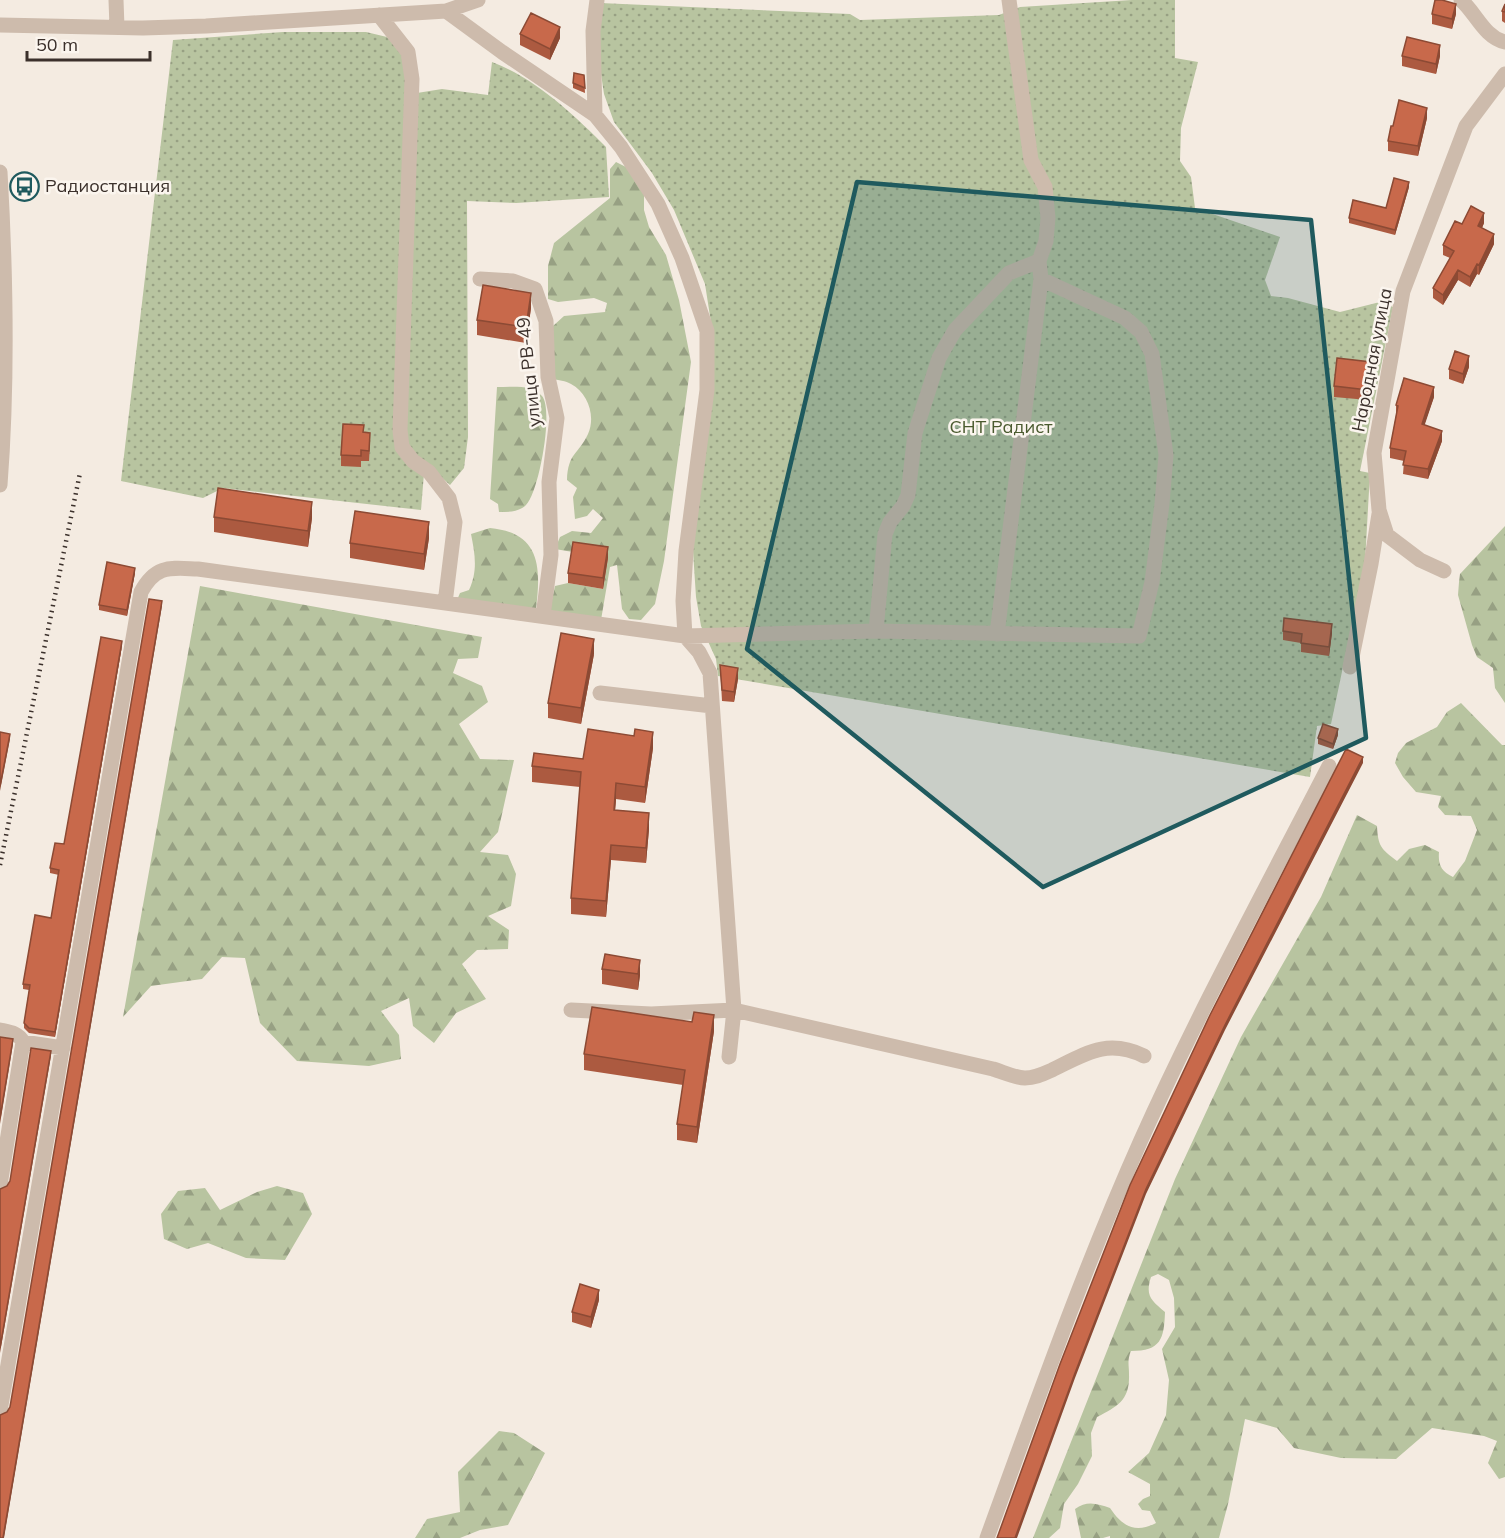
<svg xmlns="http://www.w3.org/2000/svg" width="1505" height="1538" font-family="Mulish,sans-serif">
<defs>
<pattern id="forest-firs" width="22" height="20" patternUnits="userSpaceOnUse" patternTransform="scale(1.5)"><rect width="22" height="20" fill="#b8c4a0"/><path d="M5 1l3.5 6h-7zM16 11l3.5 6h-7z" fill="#97a083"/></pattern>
<pattern id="park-dots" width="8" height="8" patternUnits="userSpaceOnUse" patternTransform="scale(1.5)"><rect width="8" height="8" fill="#b8c4a0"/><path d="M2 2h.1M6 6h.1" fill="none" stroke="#97a083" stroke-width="1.8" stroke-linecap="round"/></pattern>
</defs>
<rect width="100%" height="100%" fill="#f4ebe1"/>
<path fill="url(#forest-firs)" d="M616,162L626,167L644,193V210L649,227L666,255L679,300L691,362L664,561L655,604L641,620L629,619L622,609L617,565L610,567L601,620L549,613L555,586L568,583L603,589L608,558L555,549L560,537L572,531L591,533L603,518L593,509L587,516L575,519L573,497L577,488L567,480C568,453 578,455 588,434C596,416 588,393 571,384C566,381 558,380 552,379L553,326L564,316L605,312L607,303L594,298L558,302L548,299V266L554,243L610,198V169Z
M497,387C512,387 532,384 542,396C554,410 539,492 526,505C519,512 509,512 499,512L498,504L490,499Z
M1505,526V703L1495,688L1493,668L1477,657L1472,645L1458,595L1459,582L1460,574Z
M490,528C541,533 541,568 536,609L457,600L460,593L469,590C478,571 475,554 471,534Z
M200,586L482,637L478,658L458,659L453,673L482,686L488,702L459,724L480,759L514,760L498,832L480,852L508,855L516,874L511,906L488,916L509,930L508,949L477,950L462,964L486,999L456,1013L434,1043L413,1026L409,998L381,1011L399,1035L401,1059L369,1066L297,1061L260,1023L245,958L222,957L202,979L151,986L123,1017Z
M1461,703L1502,745H1505V1477L1499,1479L1488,1463L1497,1441L1484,1436L1432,1428L1396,1459L1341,1458L1294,1448L1277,1428L1245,1419L1228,1504L1219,1538H1110V1536L1103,1538H1081L1075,1509C1087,1500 1098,1504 1110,1508C1122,1526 1135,1534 1156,1523L1150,1511L1142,1510L1138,1504L1143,1499L1150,1496V1484L1128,1472L1149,1453L1166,1415L1169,1380L1162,1349L1175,1327L1174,1298L1169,1280L1158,1274L1151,1277C1145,1296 1151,1300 1165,1312C1164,1339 1161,1351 1131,1351C1127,1360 1129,1365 1129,1374C1130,1400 1118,1406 1097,1417L1091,1433L1092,1456L1078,1484L1064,1504L1060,1528L1049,1538H1033L1175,1179L1241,1037L1321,897L1357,815L1377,826C1378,846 1381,849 1397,861L1409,849L1425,845L1439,852C1438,865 1441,871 1453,877L1465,861L1477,830L1471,816L1445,815L1438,807L1441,796L1416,792L1403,777L1395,763L1398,753L1406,743L1437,727L1447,712Z
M277,1186L303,1193L312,1214L285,1260L246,1258L208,1243L187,1249L164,1239L161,1214L178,1191L205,1188L220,1210L257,1192Z
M499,1431L514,1433L545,1453L508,1525L480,1530L460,1538H415L427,1519L460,1512L458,1472Z"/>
<path fill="url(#park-dots)" d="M1132,0H1175V58L1198,62L1181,128L1180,161L1191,177L1195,208L1280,237L1265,280L1271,296L1288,298L1340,312L1380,302L1393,307L1360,471L1370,473L1365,562L1331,724L1317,726L1310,777L718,676L716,659L701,626L696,597L693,551L712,329L705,284L674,210L652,173L614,122L604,94L598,54L600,3L850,14L860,20L999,15L1020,7Z
M283,32H366L387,37L404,55L417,93L442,89L488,95L492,62C536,79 573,114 606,147L609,197L516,203L467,201L468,437L464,468L450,485L430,467L424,473L421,510L223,488L203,498L121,481L173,40Z"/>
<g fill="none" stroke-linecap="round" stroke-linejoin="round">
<path stroke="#cdbbac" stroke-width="15" d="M116,0L117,27
M1461,0C1476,13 1484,37 1505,42
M446,11L502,52L595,115L621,147L658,204L682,258L707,331V390L686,551L683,601L685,636L699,652L710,673L734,1010L729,1057
M379,15L408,52L412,79L400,430L402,447L413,461L429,472L449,498L455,522L445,603
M0,25L143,28L206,26L446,11L478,0
M595,115L593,31L597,0
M0,172C6,276 8,381 0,485
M480,279L513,281L535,289L546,321L548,377L557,418L549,482L551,555L543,616
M1444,571L1420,560L1387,535L1379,510L1374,453L1403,291L1466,126L1505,74
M876,631L885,534L890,522L903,506L908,495L915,433L939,358L955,330L1009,273L1039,261
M997,634L1041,279L1039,261L1046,241L1048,218L1045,187L1031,160L1009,0
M1350,667L1371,564L1379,514
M600,693L712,706
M571,1010L651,1014L734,1010L993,1069C1003,1072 1015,1078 1025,1078C1035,1078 1043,1074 1052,1070C1085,1054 1107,1038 1144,1056
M0,1030C9,1032 19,1033 23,1042L0,1185
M23,1042L63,1048
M0,1411L141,592C156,564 171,568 198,569L685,636L876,631L1139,636L1152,582L1162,504L1166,455L1152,354L1141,332L1125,318L1041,279
M987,1538C1036,1404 1083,1270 1141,1140C1198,1013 1265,890 1329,766"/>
<path stroke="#3b302b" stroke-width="4.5" stroke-dasharray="1.5 4.5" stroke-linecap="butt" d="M0,865L80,473"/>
</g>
<path fill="#ac5a40" d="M1505,4V23L1502,21V11Z
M1432,14H1456L1452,29L1432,24Z
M520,34L560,38L550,60L520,45Z
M1402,56H1440L1436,74L1402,66Z
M584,75L585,93L573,88V83Z
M1427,118L1418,156L1388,151V141L1393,126Z
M1409,187L1395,235L1349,223V218L1386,208Z
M1484,223L1482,228L1494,244L1479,275L1477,274L1470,287L1458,280L1443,305L1433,298V288L1450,258L1443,255V245L1462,224Z
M531,308L526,343L477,335V320Z
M1469,367L1463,384L1449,379V369Z
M1371,372L1368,400L1334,397V386Z
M1434,397L1424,425L1442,441L1428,479L1403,474L1404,461L1390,458V448L1396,415V405Z
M364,432L370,443L369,461H361V467L341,466V455Z
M214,517L312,518L308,547L214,532Z
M429,538L424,570L350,558V543Z
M608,558L603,589L568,583V573Z
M135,573L127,616L99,610V605Z
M1283,631L1332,633L1329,656L1301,652V643L1283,640Z
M122,646L55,1037L29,1033L24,1028V1023L29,990L23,989V984L51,918L59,875L50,873V868L64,844Z
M594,654L581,724L548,718V703Z
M720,665L738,679L734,702L722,701Z
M1338,735L1333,749L1318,744V738Z
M634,736L653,748L645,803L616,799L615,810L649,829L646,863L611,860L606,917L571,914V898L580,787L532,782V766L583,759Z
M605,954L640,975L638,990L602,984V969Z
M714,1031L697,1143L677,1140V1124L683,1085L584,1070V1054Z
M599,1300L591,1328L572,1322V1312Z"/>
<path fill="#8c4a34" d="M1456,4V14L1452,29V19Z
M560,27V38L550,60V49Z
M1440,45V56L1436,74V64Z
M1427,108V118L1418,156V146Z
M1409,182V187L1395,235V230Z
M1484,213V223L1478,237V226Z
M1494,234V244L1479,275V265Z
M1477,264V274L1470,287V277Z
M1458,270V280L1443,305V295Z
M531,293V308L526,343V327Z
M1469,356V367L1463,384V374Z
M1371,362V372L1368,400V390Z
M1434,387V397L1422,433V424Z
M1442,431V441L1428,479V469Z
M312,502V518L308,547V531Z
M429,522V538L424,570V554Z
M608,547V558L603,589V578Z
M135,568V573L127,616V610Z
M162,601V606L4,1538H3Z
M1332,624V633L1329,656V647Z
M594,639V654L581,724V708Z
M122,641V646L55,1037V1032Z
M738,668V679L734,702V692Z
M1338,729V735L1333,749V744Z
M653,732V748L645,803V787Z
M10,734V739L0,791V786Z
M1363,757V763L1225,1030L1146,1194L1075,1378L1017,1538H1015L1075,1373L1146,1189L1225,1025Z
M616,783V799L614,826V810Z
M649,813V829L646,863V848Z
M611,845V860L606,917V901Z
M640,960V975L638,990V974Z
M714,1015V1031L697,1143V1127Z
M13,1039V1044L0,1124V1118Z
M51,1051V1056L0,1353V1348Z
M599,1290V1300L591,1328V1317Z"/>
<path fill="#c8694b" stroke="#8c4a34" stroke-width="1.5" d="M1435,0H1442L1456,4L1452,19L1432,14Z
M1505,4V12L1502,11Z
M531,13L560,27L550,49L520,34Z
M1407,37L1440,45L1436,64L1402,56Z
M574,73L584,75L585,88L573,83Z
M1399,100L1427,108L1418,146L1388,141L1391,126H1393Z
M1394,178L1409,182L1395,230L1349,218L1353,200L1386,208Z
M1471,206L1484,213L1478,226L1494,234L1479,265L1477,264L1470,277L1458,270L1443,295L1433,288L1454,251L1443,245L1455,221L1462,224Z
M483,285L531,293L526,327L477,320Z
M1455,351L1469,356L1463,374L1449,369Z
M1337,358L1371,362L1368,390L1334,386Z
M1404,378L1434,387L1422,424L1442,431L1428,469L1403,465L1406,451L1390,448L1398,406L1396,405Z
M343,424L364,425L363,432L370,433L369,451L361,450V456L341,455Z
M218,488L312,502L308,531L214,517Z
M355,511L429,522L424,554L350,543Z
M573,542L608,547L603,578L568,573Z
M107,562L135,568L127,610L99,605Z
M149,599L162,601L3,1538H0V1415L7,1412L10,1407Z
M1284,618L1332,624L1329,647L1301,643L1302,634L1283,631Z
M561,633L594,639L581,708L548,703Z
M101,637L122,641L55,1032L29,1028L24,1023L30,985L23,984L35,915L51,918L59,870L50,868L55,843L64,844Z
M720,665L738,668L734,692L722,690Z
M1323,724L1338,729L1333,744L1318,738Z
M588,729L634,736L635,729L653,732L645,787L616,783L614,810L649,813L646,848L611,845L606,901L571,898L581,772L532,766L534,753L583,759Z
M0,732L10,734L0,786Z
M1346,749L1363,757L1225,1025L1146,1189L1075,1373L1015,1538H997L1060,1364L1130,1185L1210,1015Z
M605,954L640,960L638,974L602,969Z
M592,1007L692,1022L694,1012L714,1015L697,1127L677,1124L685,1070L584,1054Z
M0,1037L13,1039L0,1118Z
M31,1048L51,1051L0,1348V1189L7,1186L10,1181Z
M580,1284L599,1290L591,1317L572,1312Z"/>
<path fill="#1f5a5e" fill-opacity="0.2" stroke="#1f5a5e" stroke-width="4.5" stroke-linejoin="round" d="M857,182L1311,220L1366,738L1043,887L747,649Z"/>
<defs>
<symbol id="bus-ring" viewBox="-11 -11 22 22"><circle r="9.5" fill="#fbf5ee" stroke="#1f5a5e" stroke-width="1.5"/><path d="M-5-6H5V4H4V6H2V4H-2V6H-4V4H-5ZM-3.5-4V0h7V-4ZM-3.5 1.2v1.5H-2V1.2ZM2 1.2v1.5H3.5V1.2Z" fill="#1f5a5e"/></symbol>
</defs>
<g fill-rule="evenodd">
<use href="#bus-ring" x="8" y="170" width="33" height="33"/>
</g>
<g text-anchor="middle" stroke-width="5" stroke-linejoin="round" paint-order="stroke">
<g font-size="18" fill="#3b302b" stroke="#fbf5ee" text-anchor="start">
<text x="45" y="192">Радиостанция</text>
</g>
<g font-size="18" fill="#3b302b" stroke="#fbf5ee">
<text transform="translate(1372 360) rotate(-79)" y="6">Народная улица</text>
<text transform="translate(529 372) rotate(-96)" y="6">улица РВ-49</text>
</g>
<g font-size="18" fill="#4a5a2e" stroke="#fbf5ee">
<text x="1001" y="433">СНТ Радист</text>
</g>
</g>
<path d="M27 51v9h123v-9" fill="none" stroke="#3b302b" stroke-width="3"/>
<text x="36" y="51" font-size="18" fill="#3b302b" stroke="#fbf5ee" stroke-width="4.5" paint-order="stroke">50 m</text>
</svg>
